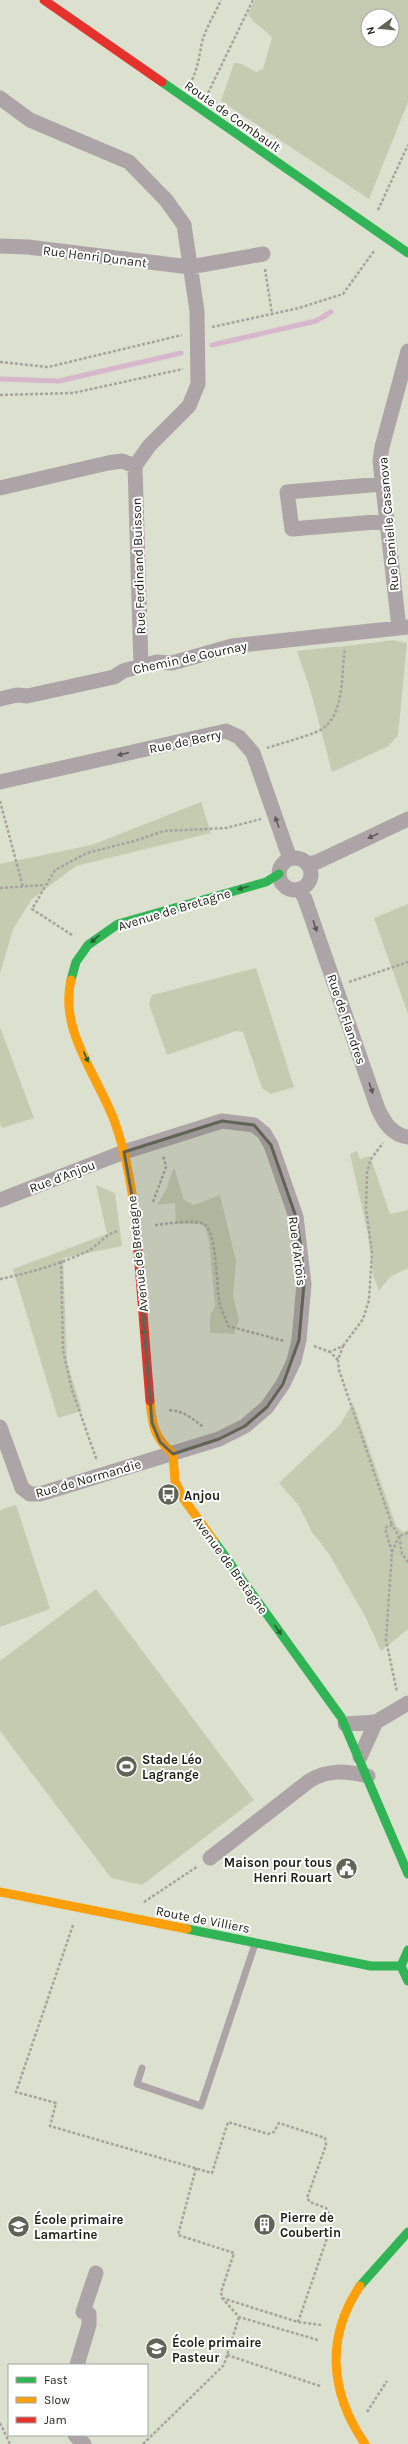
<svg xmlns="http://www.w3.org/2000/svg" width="408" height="2444" font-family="Karla,sans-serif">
<rect width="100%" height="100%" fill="#dce0ce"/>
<path fill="#c5cbb1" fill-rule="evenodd" d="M255,0H408V102L369,199L221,101L234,63L242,64L256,72L263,69L272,38C263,26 256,27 248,14ZM368,16H392V40H368Z
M393,640L407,643L398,735L389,746L332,772L310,689L297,651C329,647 361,645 393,640Z
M201,802L211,833L76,866L32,899L13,929L0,974V864L92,845Z
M408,904V1014L374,918Z
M256,968L294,1087L271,1094L262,1088L243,1032L236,1031L167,1055L149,1004L152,995Z
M0,1027L34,1118L2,1128L0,1123Z
M357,1151L360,1159L370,1156L390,1214L408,1210V1268L390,1277L379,1291L373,1275L368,1234L350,1154Z
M174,1167L184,1200L194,1205L220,1195L236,1261L233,1296L239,1320L234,1334L210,1333V1316L215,1306L209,1241L205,1227L199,1224H176L175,1203L157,1205L166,1190Z
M96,1185L115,1193L122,1246L63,1258L67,1362L82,1411L58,1418L13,1269L107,1234Z
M353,1403L396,1526L403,1532L408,1530V1629L381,1651L365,1616L329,1554L312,1532L299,1506L279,1483L340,1425Z
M16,1505L50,1609L0,1627V1510Z
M96,1589L254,1800L142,1885L111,1878L0,1731V1661Z"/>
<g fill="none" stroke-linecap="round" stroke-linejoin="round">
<path stroke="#d6b7cc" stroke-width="5" d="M212,345L316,321L331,312
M0,379L59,381L181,353"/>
<path stroke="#a7a4a0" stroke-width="2.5" stroke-dasharray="3 2" stroke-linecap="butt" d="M192,80C197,69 199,59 201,47C203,32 215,14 221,0
M208,93L253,0
M378,210L408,145
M265,269L272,314
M212,327L299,308L343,294L374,251
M0,362L48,367L182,335
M0,395L73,393L183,369
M267,748C278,744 318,734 325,727C345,709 341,673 345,648
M0,801L23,887
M0,888L45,885
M72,935L32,909L55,870L87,853L134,841L164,831L226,828L261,819
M349,982L408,962
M153,1202L166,1167L163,1155
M155,1225C166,1224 195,1219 204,1224C218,1233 216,1289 220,1305C222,1312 226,1319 228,1326L284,1341
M61,1261L63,1350L72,1390L97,1461
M0,1279C30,1273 60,1264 88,1251C99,1245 105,1234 118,1231
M314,1346L330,1352
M343,1346L363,1319L369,1300L372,1253L366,1209L367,1172L371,1159L383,1143
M338,1360L330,1352L343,1346L338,1360L339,1370L392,1525
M169,1410C184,1411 192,1418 203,1427
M408,1533L399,1536L402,1554L408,1562
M392,1552L399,1536L392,1525L385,1528L392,1552L386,1640L397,1692
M144,1902L198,1866
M73,1925L16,2092L56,2103L50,2126L212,2173L228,2122L268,2134L274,2132L279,2123L325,2138L326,2145L307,2198L310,2202L326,2208L333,2221L298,2322
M196,2168L178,2235L234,2253L221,2292L222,2298L239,2317L318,2340
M222,2298L298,2322L321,2325
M227,2355L320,2386
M367,2412L387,2381
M0,2423L10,2444
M143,2444L224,2365L239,2317"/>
<path stroke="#aca4a6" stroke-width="7" d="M142,2068L137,2084L201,2106L255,1944"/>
<path stroke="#aca4a6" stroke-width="15" d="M0,98L30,120L129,162L166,200L184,225L197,311L198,384L189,406L149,446L135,466
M0,246L28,247L190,267L263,254
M135,466L141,666
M383,484L287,492L292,529L387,521
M0,488L108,463L122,461L135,466
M399,628L380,461L382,447L408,351
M0,699L17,695L27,696L114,677L123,671L141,666L157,662L172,663L232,646L408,627
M0,782L226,731L239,737L253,753L290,859
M279 874a16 16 0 1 1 32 0a16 16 0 1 1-32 0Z
M307,864L317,862L408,819
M300,890L305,899L378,1109C384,1122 392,1135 408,1137
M0,1200L124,1152L222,1121L254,1125L264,1133L271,1145L296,1217L304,1284L299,1340L294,1361L283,1384L267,1407L245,1426L219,1439L40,1494H30L22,1488L0,1427
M345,1724L376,1722
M360,1757L376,1722L408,1703
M210,1858L309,1781C328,1769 346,1771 368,1776
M77,2365L89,2325V2314L83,2312L96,2273
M75,2435L84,2444"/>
<path stroke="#30b455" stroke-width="9" d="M162,82L408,253
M71,980L76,962L88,945L118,924L266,882L279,874
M214,1541L341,1717L408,1874
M187,1929L371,1966H401
M408,1950L401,1966L408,1981
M360,2286L408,2232"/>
<path stroke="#ff9f0a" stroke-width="9" d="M71,980C59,1030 97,1075 114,1120C125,1150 131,1182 135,1214
M150,1401C152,1425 154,1437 173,1454L175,1481L183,1498L214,1541
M0,1892L187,1929
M360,2286C325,2338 330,2393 365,2444"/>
<path stroke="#e5322d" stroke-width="9" d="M44,0L162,82
M135,1214L150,1401"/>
</g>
<defs><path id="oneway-solid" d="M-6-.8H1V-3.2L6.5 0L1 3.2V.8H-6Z"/></defs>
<g fill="#5d5b56">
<use href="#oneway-solid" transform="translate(123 754) rotate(167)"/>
<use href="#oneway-solid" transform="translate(277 822) rotate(-109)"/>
<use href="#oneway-solid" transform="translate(373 836) rotate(154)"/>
<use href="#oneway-solid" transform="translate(315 926) rotate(71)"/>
<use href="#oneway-solid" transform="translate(371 1088) rotate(71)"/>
</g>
<g fill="#266231">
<use href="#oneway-solid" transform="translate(243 888) rotate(164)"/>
<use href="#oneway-solid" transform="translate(95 939) rotate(139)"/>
<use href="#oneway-solid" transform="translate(86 1057) rotate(66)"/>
<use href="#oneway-solid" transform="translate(144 1330) rotate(85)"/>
<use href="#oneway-solid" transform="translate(278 1630) rotate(54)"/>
</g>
<path fill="#606355" fill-opacity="0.2" stroke="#606355" stroke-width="3" stroke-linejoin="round" d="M222,1121L254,1125L271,1145L296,1217L301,1248L304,1284L299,1340L283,1384L267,1407L245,1426L219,1439L173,1454L160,1442L152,1423L134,1207L124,1152Z"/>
<defs>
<symbol id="bus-disc" viewBox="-11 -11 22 22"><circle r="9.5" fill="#606355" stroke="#fff"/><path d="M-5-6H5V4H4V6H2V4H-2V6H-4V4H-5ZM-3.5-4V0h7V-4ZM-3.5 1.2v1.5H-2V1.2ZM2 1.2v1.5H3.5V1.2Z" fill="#fff"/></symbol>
<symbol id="stadium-disc" viewBox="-11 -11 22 22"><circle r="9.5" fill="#606355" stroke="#fff"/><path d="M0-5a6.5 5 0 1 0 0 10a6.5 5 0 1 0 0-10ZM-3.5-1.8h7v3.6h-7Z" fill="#fff"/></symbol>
<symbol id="civic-disc" viewBox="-11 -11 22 22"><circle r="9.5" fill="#606355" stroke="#fff"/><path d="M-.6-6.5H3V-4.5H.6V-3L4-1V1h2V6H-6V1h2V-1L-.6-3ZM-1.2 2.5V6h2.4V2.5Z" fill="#fff"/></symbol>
<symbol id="building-disc" viewBox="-11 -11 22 22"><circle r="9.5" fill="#606355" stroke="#fff"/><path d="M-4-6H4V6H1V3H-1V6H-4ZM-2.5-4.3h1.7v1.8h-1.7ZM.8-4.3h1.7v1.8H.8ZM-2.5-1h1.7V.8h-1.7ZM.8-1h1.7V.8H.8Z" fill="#fff"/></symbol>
<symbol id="school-disc" viewBox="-11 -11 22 22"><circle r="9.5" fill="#606355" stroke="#fff"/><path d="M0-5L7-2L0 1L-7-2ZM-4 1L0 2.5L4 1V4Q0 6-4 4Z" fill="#fff"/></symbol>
</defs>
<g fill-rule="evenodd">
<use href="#bus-disc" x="156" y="1482" width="25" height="25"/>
<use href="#stadium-disc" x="114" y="1754" width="25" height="25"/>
<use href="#civic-disc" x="334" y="1856" width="25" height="25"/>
<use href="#building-disc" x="252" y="2212" width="25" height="25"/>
<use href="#school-disc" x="6" y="2214" width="25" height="25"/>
<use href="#school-disc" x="144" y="2336" width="25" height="25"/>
</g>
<g text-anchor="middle" stroke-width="4" stroke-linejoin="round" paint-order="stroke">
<g font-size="13" fill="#1d1f14" stroke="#fff">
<text transform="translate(233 116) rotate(35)" y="5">Route de Combault</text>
<text transform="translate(95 256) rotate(7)" y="5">Rue Henri Dunant</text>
<text transform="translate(388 524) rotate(-95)" y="5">Rue Danielle Casanova</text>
<text transform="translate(138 566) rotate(-92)" y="5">Rue Ferdinand Buisson</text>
<text transform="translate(190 657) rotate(-12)" y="5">Chemin de Gournay</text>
<text transform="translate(185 741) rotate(-12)" y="5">Rue de Berry</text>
<text transform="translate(174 909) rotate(-17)" y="5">Avenue de Bretagne</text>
<text transform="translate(347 1019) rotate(71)" y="5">Rue de Flandres</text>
<text transform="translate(62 1176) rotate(-21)" y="5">Rue d'Anjou</text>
<text transform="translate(298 1251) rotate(83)" y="5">Rue d'Artois</text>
<text transform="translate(137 1254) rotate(-96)" y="5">Avenue de Bretagne</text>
<text transform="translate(88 1478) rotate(-16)" y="5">Rue de Normandie</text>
<text transform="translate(231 1565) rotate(54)" y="5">Avenue de Bretagne</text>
<text transform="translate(203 1919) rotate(11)" y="5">Route de Villiers</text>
</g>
<g font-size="13" font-weight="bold" fill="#1d1f14" stroke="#fff" text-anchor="start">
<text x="184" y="1500">Anjou</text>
<text x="142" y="1764">Stade Léo<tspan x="142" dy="15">Lagrange</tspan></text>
<text x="332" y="1867" text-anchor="end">Maison pour tous<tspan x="332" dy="15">Henri Rouart</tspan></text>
<text x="280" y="2222">Pierre de<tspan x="280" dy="15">Coubertin</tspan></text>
<text x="34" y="2224">École primaire<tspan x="34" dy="15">Lamartine</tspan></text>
<text x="172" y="2347">École primaire<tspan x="172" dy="15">Pasteur</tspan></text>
</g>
</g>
<rect x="8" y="2364" width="140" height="72" fill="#ffffff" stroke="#a5a5a1"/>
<rect x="16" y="2377" width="20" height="6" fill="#30b455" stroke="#a5a5a1"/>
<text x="44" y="2384" font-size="12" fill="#1d1f14">Fast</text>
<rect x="16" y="2397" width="20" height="6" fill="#ff9f0a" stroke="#a5a5a1"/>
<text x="44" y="2404" font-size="12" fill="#1d1f14">Slow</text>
<rect x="16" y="2417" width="20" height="6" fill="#e5322d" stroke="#a5a5a1"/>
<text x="44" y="2424" font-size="12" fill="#1d1f14">Jam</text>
<g transform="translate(380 28) rotate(254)"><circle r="19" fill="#ffffff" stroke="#a5a5a1"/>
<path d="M0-3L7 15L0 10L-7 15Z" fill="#606355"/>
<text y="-6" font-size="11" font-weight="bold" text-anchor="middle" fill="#1d1f14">N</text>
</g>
</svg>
